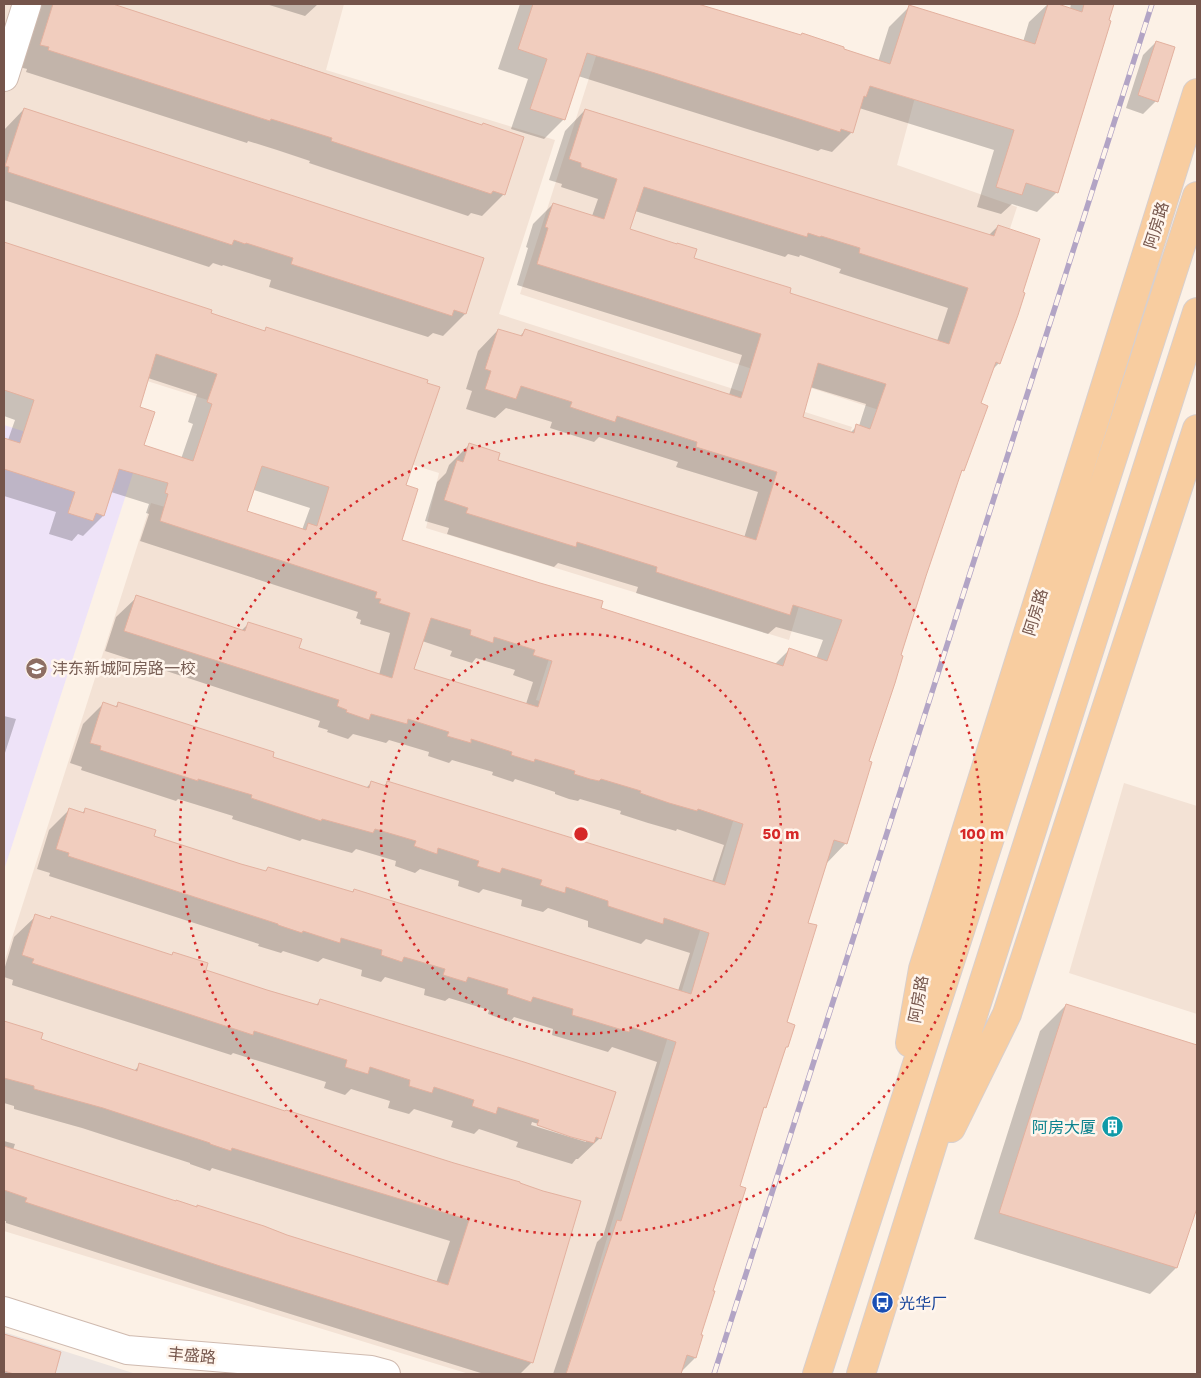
<svg xmlns="http://www.w3.org/2000/svg" width="1201" height="1378" font-family="'Work Sans','Noto Sans SC',sans-serif">
<rect width="100%" height="100%" fill="#fcf1e6"/>
<path fill="#f3e2d5" d="M4,4H344L326,70L555,140L499,314L852,427L789,640L426,528L439,473L4,336Z
M612,6L918,86L897,165L1017,207L944,431L520,294Z
M151,503L562,618L536,700L751,762L566,1374H469L4,1231V963Z
M1124,783L1197,806V1014L1069,973Z"/>
<path fill="#ece4e0" d="M4,1332L136,1374H4Z"/>
<path fill="#eee3f8" d="M4,425L135,467L4,870Z"/>
<path fill="#0003" fill-rule="evenodd" d="M43,4H108L300,65L482,126L504,194L482,216L471,213L468,216L309,163L310,161L277,150L248,141L247,143L26,72L27,69L19,67L37,10Z
M266,4H318L305,16Z
M520,4H694L878,62L889,27L909,7L1023,42L1029,22L1048,4H1054L1070,9L1071,4H1113L1057,192L1037,212L1012,204L1001,214L977,207L994,150L859,108L852,132L832,152L821,149L818,151L578,76L564,119L544,139L511,129L528,79L498,69Z
M1156,42V101L1143,114L1126,108L1143,55Z
M24,109L465,314L443,336L433,333L428,337L269,287L271,280L223,265L222,266L213,263L209,267L4,200V130Z
M585,110L989,235L998,226L999,363L992,370L980,404L963,470L959,474L925,576L867,762L846,843L826,864L807,924L786,1023L787,1046L783,1050L765,1107L761,1111L738,1187L712,1292L699,1336L695,1358L679,1374H553L597,1242L603,1236L657,1062L612,1047L608,1052L572,1041L552,1035L553,1029L514,1017L510,1022L488,1014L489,1010L449,998L445,1001L424,995L425,989L385,977L381,982L361,976L362,970L323,958L318,962L283,951L281,953L258,946L259,944L49,876L50,873L37,869L49,830L70,809L82,813L86,809L153,836L265,872L268,868L351,893L354,890L678,991L690,953L646,939L641,944L588,927V921L548,908L543,912L521,906L522,900L483,889L479,893L458,886L459,881L420,869L415,873L395,866L396,861L356,849L352,853L302,839L300,841L232,819L233,816L178,799L176,801L81,770L82,767L70,763L83,724L103,704L115,707L119,703L272,757L366,788L371,783L383,786L388,782L712,882L724,845L677,829L676,831L648,823L620,814L621,811L580,799L578,801L569,799L555,794V792L515,779L513,782L492,775L493,772L452,760L449,763L428,756L429,752L389,740L386,743L353,734L348,739L327,732L328,730L318,727L320,721L105,651L116,617L137,597L241,631L248,624L298,649L379,675L390,633L360,624L361,620L356,618L358,612L140,541L149,514L146,513L149,504L111,492L103,516L83,536L78,534L72,541L49,534L56,512L4,496V439L8,440L15,420L4,416V243L210,310L209,314L263,332L266,329L404,486L401,541L599,609L775,664L789,650L816,659L823,640L776,627L768,634L636,593L638,587L558,563L554,567L447,534L449,528L425,521L437,482L446,473L449,465L469,445L496,461L744,538L758,492L676,467L678,462L599,437L594,442L550,428L552,422L506,408L495,418L466,409L472,391L466,389L478,351L498,330L519,337L525,331L729,395L742,355L517,285L528,248L526,247L533,224L553,204L592,216L598,199L561,187L562,184L549,180L565,131ZM635,211L785,257L788,254L799,257L800,255L841,269L839,273L948,308L937,341L788,294L692,259L629,230ZM148,378L197,394L188,422L193,424L181,459L143,446L138,408ZM810,387L866,404L859,426H857L850,433L801,418ZM254,490L310,508L302,530L246,512ZM422,641L452,651L450,656L472,663L476,658L515,670L513,675L533,682L526,704L412,669Z
M4,716L16,719L4,756Z
M36,916L48,920L51,917L170,956L174,953L204,970L315,1006L320,1001L600,1138L578,1159H576L572,1164L516,1147L518,1142L479,1129L474,1134L451,1127L453,1121L414,1109L409,1114L388,1108L390,1101L351,1089L345,1095L324,1088L326,1082L233,1053L231,1055L12,985L13,980L4,977V970L14,937ZM532,1122L586,1139V1142L531,1125Z
M1066,1005L1197,1046V1204L1176,1268L1150,1294L974,1239L1040,1031Z
M4,1022L41,1034L39,1040L134,1071L140,1065L285,1112L454,1164L532,1362L520,1374H484L200,1286L6,1223V1221H4V1141L15,1144L13,1150L196,1208L197,1206L286,1236L436,1283L450,1241L212,1168L210,1171L190,1164V1163L82,1128L14,1109V1106L4,1103Z
M4,1335L60,1352L53,1374H4Z"/>
<path fill="#f1cdbe" stroke="#e3b19f" fill-rule="evenodd" d="M53,4H113L482,125L483,123L524,137L505,195L493,191L491,194L331,141L332,138L300,128L271,119L270,121L48,50L49,47L40,45Z
M533,4H698L801,35L802,33L844,47V49L890,64L909,5L1035,44L1048,4H1058L1082,12L1084,4H1114L1109,20L1111,21L1058,193L1026,183L1022,195L996,187L1014,130L870,86L866,97L864,96L853,133L841,129L840,132L655,73L587,53L565,120L530,109L547,59L518,49Z
M1156,41L1175,47L1158,102L1138,95Z
M24,108L484,258L466,314L454,310L452,316L291,264L293,258L246,243L245,244L234,240L232,245L8,172L9,167L5,166Z
M585,109L994,236L998,225L1040,239L1023,292L1025,293L1018,315L1000,364L996,362L981,403L988,406L964,471L962,470L926,576L901,655L903,656L895,683L869,761L872,762L847,844L834,840L808,923L817,925L787,1022L795,1025L788,1047H786L766,1108L764,1107L740,1186L746,1188L713,1291H715L701,1335H703L696,1358L687,1355L681,1374H566L617,1220L621,1221L676,1042L631,1027L629,1032L593,1021L572,1015L573,1009L533,997L531,1002L507,994L508,989L468,977L466,982L443,975L445,969L404,957L402,962L381,955L382,950L341,938L340,943L303,931L302,933L278,925V924L68,856L69,853L56,849L69,808L84,813L85,808L156,830L154,836L241,864L266,871L268,867L353,892L354,889L691,994L709,933L664,918L663,924L608,906V901L566,887L565,893L552,889L540,885L542,880L502,868L500,873L477,866L479,861L438,848L437,854L414,846L416,841L375,829L373,833L322,819L321,821L251,798L252,795L198,779V781L100,750L101,746L90,743L103,702L117,707L118,702L274,752L273,757L369,788L371,781L386,786L387,781L725,885L743,824L698,809L697,811L669,803L640,793L641,791L601,779L599,781L590,779L574,774L575,771L535,759L534,762L511,755L512,752L471,739V743L447,736L449,732L408,719L407,724L371,714L369,720L346,712L347,710L337,706L339,700L124,631L136,595L245,631L248,622L302,639L299,648L392,678L410,613L379,603L381,599L375,598L377,592L160,521L168,494L165,493L168,483L119,469L104,516L96,513L93,521L68,513L75,492L4,469V438L20,443L34,400L4,390V242L212,310L211,313L265,331L266,327L428,380L427,383L440,387L406,485L418,489L402,540L540,583L603,601L601,608L783,666L789,648L827,661L842,620L793,605L790,615L656,572L657,567L577,542L576,547L466,513L468,508L444,500L457,460L463,462L469,443L500,453L498,460L756,540L777,472L696,447L697,442L617,416L615,422L570,407L572,402L521,386L516,399L485,389L491,371L485,369L498,329L522,336L525,329L741,398L761,334L537,264L548,228L545,227L553,203L604,219L617,179L581,167V163L569,159ZM644,187L807,237L808,233L820,237L821,236L860,248L859,253L968,288L949,344L790,293L791,288L694,258L697,249L677,243V244L630,229ZM156,354L217,374L207,402L212,404L193,461L144,445L155,412L140,407ZM818,363L886,384L870,429L856,424L854,433L803,417ZM262,466L329,487L317,526L308,523L306,530L247,511ZM431,618L471,630L470,635L493,643L494,637L535,650L533,655L552,661L538,707L414,669Z
M35,914L50,919L51,916L172,955L173,952L208,963L206,970L267,990L318,1005L320,999L524,1062L616,1092L601,1139L596,1137L594,1143L571,1137L537,1125L539,1120L498,1107L496,1114L472,1106L474,1100L434,1087L432,1093L409,1086L410,1080L370,1067L368,1074L345,1067L347,1060L254,1031L253,1035L32,963L34,959L22,955Z
M1066,1004L1197,1045V1208L1177,1268L999,1213Z
M4,1021L43,1033L41,1039L137,1071L139,1063L285,1111L286,1110L454,1163L520,1182V1183L543,1191L581,1201L533,1363L220,1266L25,1202L27,1198L4,1190V1146L176,1201V1200L197,1207V1205L264,1226L287,1235L448,1285L469,1220L232,1148L231,1151L210,1144V1143L103,1108L34,1089V1086L4,1078Z
M4,1334L61,1352L55,1374H14L4,1371Z"/>
<g fill="none" stroke-linecap="round" stroke-linejoin="round">
<defs>
<path id="minor" d="M4,77L27,4
M4,1311L127,1350L371,1370L386,1374"/>
<path id="major" d="M910,1043L923,969L1197,93
M951,1128L1007,1014L1197,429
M817,1374L1197,196
M861,1374L959,1059L1197,312"/>
</defs>
<use href="#minor" stroke="#cfbaaf" stroke-width="30"/>
<use href="#major" stroke="#d8cfcd" stroke-width="30"/>
<use href="#minor" stroke="#fff" stroke-width="28"/>
<use href="#major" stroke="#f8cda0" stroke-width="28"/>
<defs>
<path id="rail" d="M714,1374L1152,4"/>
</defs>
<use href="#rail" stroke="#b2a4c5" stroke-width="5.5"/>
<use href="#rail" stroke="#fff5ec" stroke-width="4" stroke-dasharray="11" stroke-linecap="butt"/>
</g>
<g fill="none" stroke="#d62828" stroke-width="2.5" stroke-dasharray="2.5 5">
<circle cx="581" cy="834" r="200"/>
<circle cx="581" cy="834" r="401"/>
</g>
<defs>
<symbol id="school-disc" viewBox="-11 -11 22 22"><circle r="9.5" fill="#8d6e63" stroke="#fff5ec"/><path d="M0-5L7-2L0 1L-7-2ZM-4 1L0 2.5L4 1V4Q0 6-4 4Z" fill="#fff"/></symbol>
<symbol id="building-disc" viewBox="-11 -11 22 22"><circle r="9.5" fill="#0f9aa8" stroke="#fff5ec"/><path d="M-4-6H4V6H1V3H-1V6H-4ZM-2.5-4.3h1.7v1.8h-1.7ZM.8-4.3h1.7v1.8H.8ZM-2.5-1h1.7V.8h-1.7ZM.8-1h1.7V.8H.8Z" fill="#fff"/></symbol>
<symbol id="bus-disc" viewBox="-11 -11 22 22"><circle r="9.5" fill="#1a4fb4" stroke="#fff5ec"/><path d="M-5-6H5V4H4V6H2V4H-2V6H-4V4H-5ZM-3.5-4V0h7V-4ZM-3.5 1.2v1.5H-2V1.2ZM2 1.2v1.5H3.5V1.2Z" fill="#fff"/></symbol>
</defs>
<g fill-rule="evenodd">
<use href="#school-disc" x="24" y="656" width="25" height="25"/>
<use href="#building-disc" x="1100" y="1114" width="25" height="25"/>
<use href="#bus-disc" x="870" y="1290" width="25" height="25"/>
</g>
<g text-anchor="middle" stroke-width="5" stroke-linejoin="round" paint-order="stroke">
<g font-size="16" fill="#75554b" stroke="#fff5ec">
<text transform="translate(1156 225) rotate(-73)" y="6">阿房路</text>
<text transform="translate(1035 612) rotate(-73)" y="6">阿房路</text>
<text transform="translate(918 999) rotate(-80)" y="6">阿房路</text>
<text transform="translate(192 1355) rotate(5)" y="6">丰盛路</text>
</g>
<g font-size="16" fill="#785e54" stroke="#fff5ec" text-anchor="start">
<text x="52" y="674">沣东新城阿房路一校</text>
</g>
<g font-size="16" fill="#0d838f" stroke="#fff5ec" text-anchor="end">
<text x="1096" y="1133">阿房大厦</text>
</g>
<g font-size="16" fill="#164399" stroke="#fff5ec" text-anchor="start">
<text x="899" y="1309">光华厂</text>
</g>
</g>
<circle cx="581" cy="834" r="8" fill="#d62828" stroke="#fff5ec" stroke-width="2.5"/>
<g font-size="15" text-anchor="middle" font-weight="bold" fill="#d62828" stroke="#fff5ec" stroke-width="5" stroke-linejoin="round" paint-order="stroke">
<text x="781" y="839">50 m</text>
<text x="982" y="839">100 m</text>
</g>
<rect width="1201" height="1378" fill="none" stroke="#75554b" stroke-width="10"/>
</svg>
